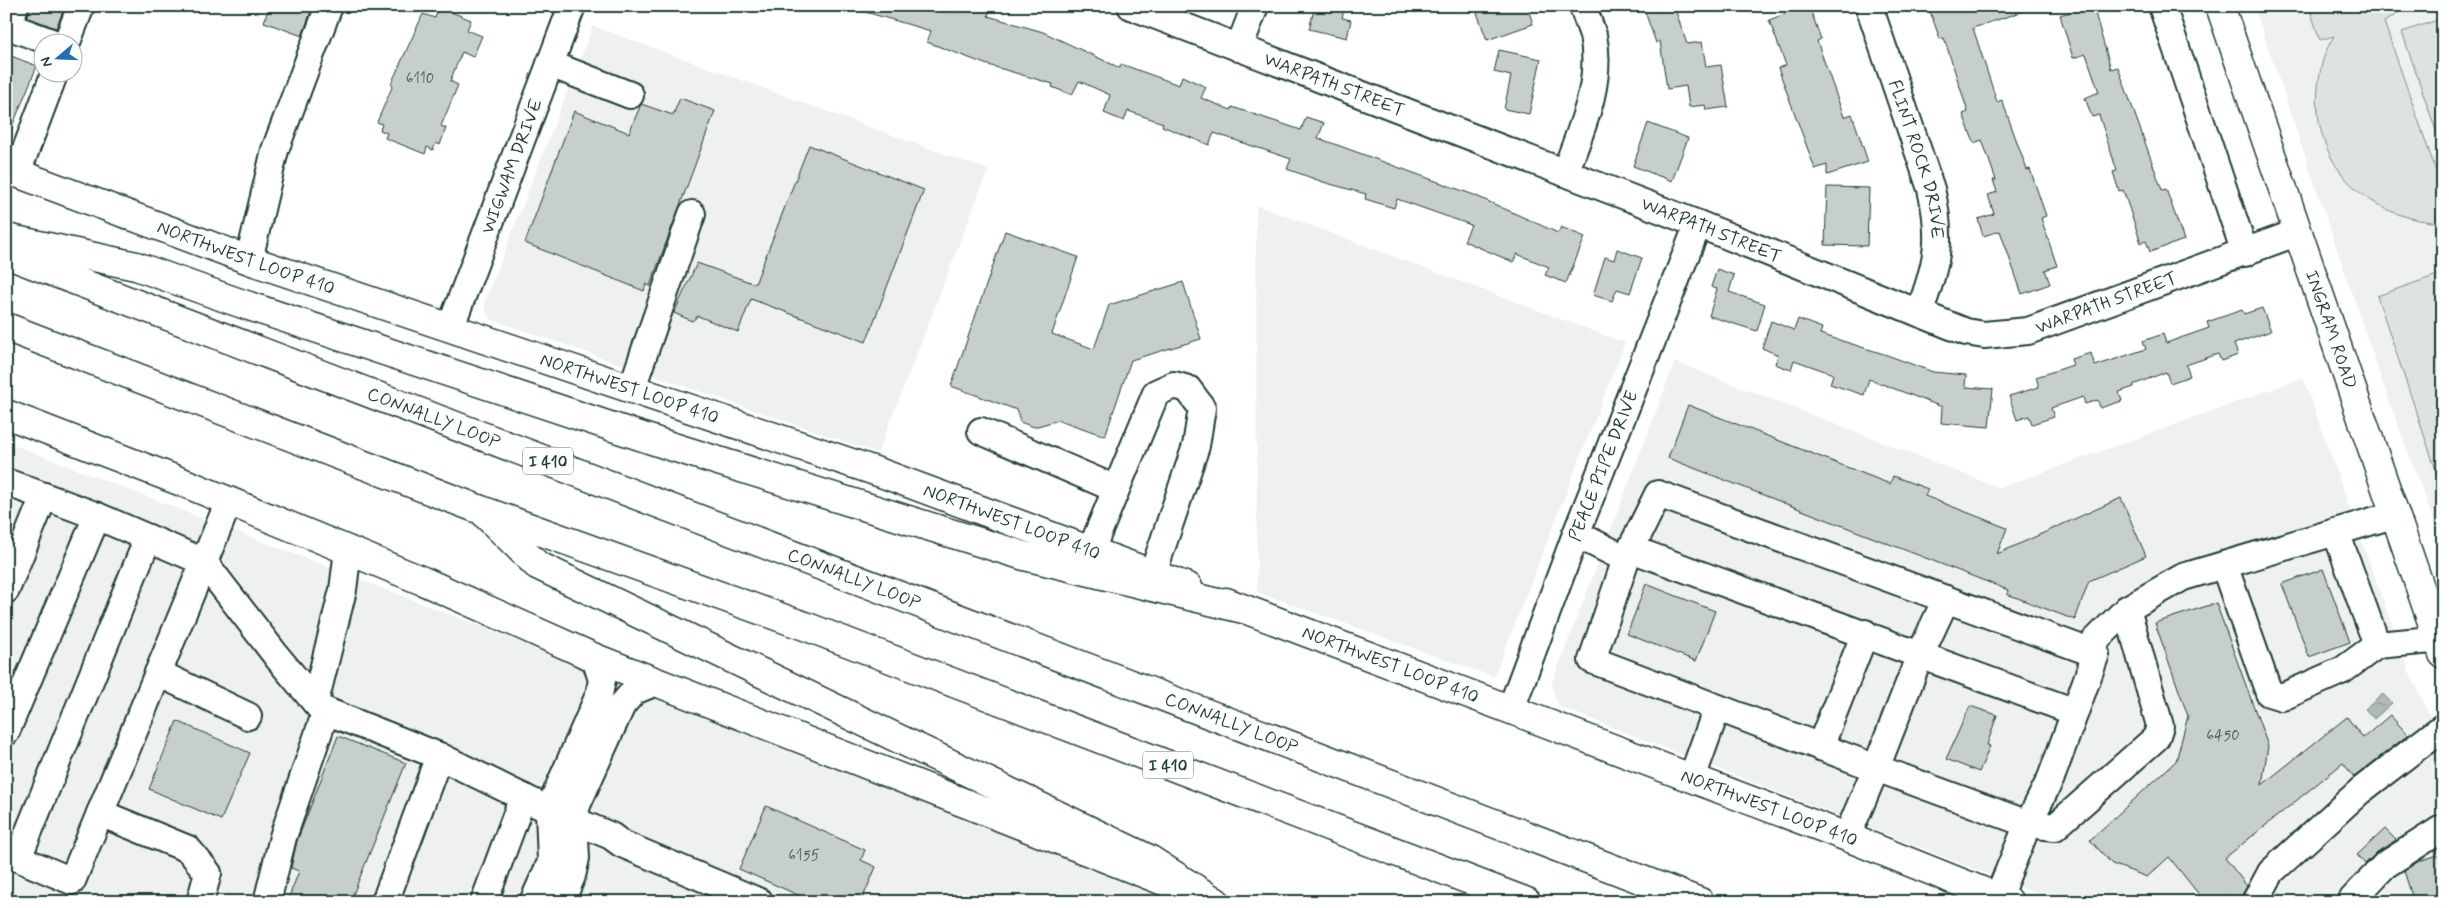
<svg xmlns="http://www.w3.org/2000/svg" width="2449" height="908" font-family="Mynerve,sans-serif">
<defs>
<pattern id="water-ripples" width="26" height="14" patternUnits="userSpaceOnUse" patternTransform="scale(1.25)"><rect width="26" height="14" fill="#afbab7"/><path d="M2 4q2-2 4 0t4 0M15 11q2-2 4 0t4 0" fill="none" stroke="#8e9896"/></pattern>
</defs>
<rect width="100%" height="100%" fill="#fff"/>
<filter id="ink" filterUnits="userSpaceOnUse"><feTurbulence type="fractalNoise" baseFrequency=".02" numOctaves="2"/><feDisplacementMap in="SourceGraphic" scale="10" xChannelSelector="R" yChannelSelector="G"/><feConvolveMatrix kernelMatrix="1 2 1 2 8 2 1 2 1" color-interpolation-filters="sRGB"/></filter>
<g filter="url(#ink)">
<path fill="#eef1f0" d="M2254,6H2443V546L2384,387Z
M593,26L988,170L878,453L493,320L487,315L484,304Z
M1256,205L1625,343L1494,677L1257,592Z
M1675,362L2000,488L2303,378L2408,669L2443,744V902H2059L1560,707L1554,696L1552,683Z
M6,442L1191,902H6Z"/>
<path fill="#dee3e2" stroke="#7e908b" d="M2331,6H2418L2400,12L2384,22L2443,191V223C2354,218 2299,147 2323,60C2325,51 2330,43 2334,36L2320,40L2311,13Z
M2443,18V151L2402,32Z
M2443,273V491L2377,296Z"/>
<path fill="url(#water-ripples)" stroke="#758883" d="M2383,694L2392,703L2374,719L2365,709Z"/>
<path fill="#c7cfcc" stroke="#1f3d34" d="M32,6H65L56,28L27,17Z
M269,6H313L302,36L264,22Z
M863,6H946L963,12L965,6H991L988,16L1043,32L1120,68L1121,64L1179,85L1182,76L1206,87L1201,98L1231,110L1232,107L1301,130L1306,117L1324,123L1318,138L1474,195L1558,233L1561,227L1585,237L1566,283L1545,275L1549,267L1517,254L1513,262L1464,241L1471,225L1397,199L1394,208L1365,199L1366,194L1323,182L1287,169L1291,159L1214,133L1209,145L1162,126L1163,123L1128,111L1124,121L1104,113L1110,95L1079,81L1072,95L1052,87L1053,84L985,64L927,42L931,31L862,11Z
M1315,6H1345L1342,18L1351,20L1347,38L1309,29Z
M1483,6H1527L1533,24L1487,40L1477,13L1484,10Z
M1643,6H1674L1687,44L1702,42L1706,67L1721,65L1728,107L1706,110L1705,105L1689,107L1686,86L1667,89L1660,41L1656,43Z
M1781,6H1809L1821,39L1817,41L1844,117L1852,114L1868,162L1827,175V165L1815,169L1778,68L1786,65L1769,20L1785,14Z
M1928,6H2029L2030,9L1973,28L1997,102L2002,100L2027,170L2030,169L2046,216L2041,218L2057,266L2045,270L2050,284L2022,294L2000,231L1983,236L1978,219L1994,214L1988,195L1997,192L1993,180H1996L1982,140L1974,143L1963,114L1968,112L1944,38L1940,39Z
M2089,6H2093L2111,69L2118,67L2162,190L2166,189L2184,240L2150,252L2146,241L2141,243L2123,190L2119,191L2113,172L2117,171L2099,115L2092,117L2085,98L2099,92L2086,54L2073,58L2060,15Z
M439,7L471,20L467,30L482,36L473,57L462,52L450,81L458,85L441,126L446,128L440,145L436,143L433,150L427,147L425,154L385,138L387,133L380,130L382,124L377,122L393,85L391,84L423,14L435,18Z
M1499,50L1541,59L1529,114L1504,109L1511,76L1494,72Z
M6,54L37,66L7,139H6Z
M680,98L715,111L650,286L646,284L644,291L525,243L574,111L629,133L641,104L673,115Z
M1648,123L1688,138L1672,181L1633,166Z
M809,145L924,190L866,342L751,299L738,332L698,316L692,321L674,313L697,263L755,284Z
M1827,187L1869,188L1867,246L1825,245Z
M1005,231L1078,257L1052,334L1094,349L1109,305L1183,282L1201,339L1131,360L1105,436L1059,420L1034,427L1020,422L1017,410L951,386Z
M1617,249L1642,258L1630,293L1617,289L1612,301L1593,295L1605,257L1614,260Z
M1717,269L1734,275L1729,292L1765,304L1757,331L1709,316L1717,289L1711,287Z
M2262,308L2271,331L2234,344L2238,355L2221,361L2218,354L2186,365L2190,376L2170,383L2166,372L2133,385L2134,387L2119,392L2122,401L2100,408L2098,400L2085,404L2083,397L2051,408L2054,417L2032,424L2029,416L2017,420L2009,396L2039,387L2036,377L2073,365L2071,359L2091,353L2095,366L2146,349L2143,341L2163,334L2166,343L2209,328L2207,322L2242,310L2244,314Z
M1798,319L1822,328L1820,334L1887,355L1933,372L1966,375L1965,387L1993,389L1989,427L1941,423L1942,407L1869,379L1864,395L1830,384L1833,374L1794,360L1791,370L1775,364L1778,355L1762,348L1771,321L1794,330Z
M1688,405L1890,484L1893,476L1928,489L1925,496L2007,528L1997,554L2121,498L2146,556L2089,581L2075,620L2007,594L2008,590L1668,458Z
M2323,569L2350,642L2309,657L2282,584Z
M1646,584L1715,611L1696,661L1627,634Z
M2216,603L2268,746L2262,785L2347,717L2363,738L2390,715L2408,735L2354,777L2343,763L2225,858L2247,886L2238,902L2230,895L2222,902H2205L2169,857L2147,877L2112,864L2090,840L2176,761L2188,716L2155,623Z
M1970,706L1997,715L1987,745L1990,746L1979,772L1946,759Z
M177,721L250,753L221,820L149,789Z
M338,736L406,763L350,902H287L299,871L291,868L297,841Z
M766,806L865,850L861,860L876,867L861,902H814L739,869Z
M2385,829L2396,840L2377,852L2365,864L2357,855Z
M2438,855L2443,868V902H2414L2404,871L2419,861Z"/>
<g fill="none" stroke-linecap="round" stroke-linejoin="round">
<defs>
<g id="minor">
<path d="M15,6L11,17L13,28L51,42"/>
<path id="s1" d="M1131,6L1698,224L1966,332L1984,335L2028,331L2296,233"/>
<path id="s2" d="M1869,6L1931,189C1943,240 1937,265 1919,313"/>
<path d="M2162,6L2245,253"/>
<path d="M67,42L81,6"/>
<path d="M1239,48L1255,6"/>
<path d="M550,64L630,95"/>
<path d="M17,173L55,72"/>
<path d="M1565,173C1581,129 1603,84 1593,35C1590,26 1586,16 1583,6"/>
<path d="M249,260L275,150L329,6"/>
<path id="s3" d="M451,326L572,6"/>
<path d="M632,388L692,214"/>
<path d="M981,431L1116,489"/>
<path d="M6,482L97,516L204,562L72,881L6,853"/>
<path d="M229,501L204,562L278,658L321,709L439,756L549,810L611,836L622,844L760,902"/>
<path d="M2336,532L2377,645L2443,639"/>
<path d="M1576,534L1626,559L1658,494L2096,654L2051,778L2028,824L1998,897"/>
<path d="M1631,549L2075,712"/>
<path d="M1091,550L1156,393L1174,385L1188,389L1202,408L1196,446L1153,573"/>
<path d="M1626,559L1592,660L1876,768L1847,837"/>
<path d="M2224,565L2269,693L2282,697L2343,670L2377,645"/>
<path d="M6,590L44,496"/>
<path d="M1946,599L1921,653L1876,768L2028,824L2055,827L2156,738L2160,726L2127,609"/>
<path d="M2086,650L2127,609L2183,577L2393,515"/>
<path d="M158,673L248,716"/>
<path d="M315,702L343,590L348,550"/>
<path id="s4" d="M1511,709L1576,534L1698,224"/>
<path d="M6,732L97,516"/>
<path d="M1820,747L1865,633"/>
<path d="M1692,778L1717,708"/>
<path d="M100,813L188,849L208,873L200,902"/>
<path d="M18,858L148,538"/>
<path d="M267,902L283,837L326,711"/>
<path d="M385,902L439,756"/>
<path d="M484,902L523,797"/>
<path d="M533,902L551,862L549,810L599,695L602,680L595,658"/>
<path d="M561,902L572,876L576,858L574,820L577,805L622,705L634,691L656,682"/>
<path d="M2255,902L2271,872L2360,791L2443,727"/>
<path d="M2350,902L2385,865L2443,828"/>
</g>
<g id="major">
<path id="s5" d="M2220,6L2443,654"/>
<path id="s6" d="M6,169L249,260L881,473L1188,587"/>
<path d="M6,414L187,484L423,581L595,658L1184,889"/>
<path id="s7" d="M1226,602L1847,837L2009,902"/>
</g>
<g id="highway">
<path d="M6,238L136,266L237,302L670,446L1024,556L1247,610"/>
<path id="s8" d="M6,254L1700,902"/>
<path d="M6,327L481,510L810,628L1527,902"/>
<path d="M487,516L537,565L1149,859L1216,902"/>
</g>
</defs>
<use href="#minor" stroke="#1f3d34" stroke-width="30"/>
<use href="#major" stroke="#1f3d34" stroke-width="31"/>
<use href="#highway" stroke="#1f3d34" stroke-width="31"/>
<use href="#minor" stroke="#fff" stroke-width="26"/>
<use href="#major" stroke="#fff" stroke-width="28"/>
<use href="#highway" stroke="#fff" stroke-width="28"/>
</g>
</g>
<g text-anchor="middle" stroke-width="5" stroke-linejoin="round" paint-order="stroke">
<g font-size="15" fill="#49625a">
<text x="420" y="83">6110</text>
<text x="2223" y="740">6450</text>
<text x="804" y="860">6155</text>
</g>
<g fill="#fff" stroke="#627771" stroke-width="1">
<rect x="523" y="447.5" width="50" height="27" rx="4"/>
<rect x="1143" y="751.5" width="50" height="27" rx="4"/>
</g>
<g font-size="16" font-weight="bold" fill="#1f3d34">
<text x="548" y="467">I 410</text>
<text x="1168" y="771">I 410</text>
</g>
<g font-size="18" fill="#1f3d34" stroke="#fff">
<text dy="6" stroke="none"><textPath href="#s1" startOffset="218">WARPATH STREET</textPath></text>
<text dy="6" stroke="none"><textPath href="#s2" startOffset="161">FLINT ROCK DRIVE</textPath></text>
<text dy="6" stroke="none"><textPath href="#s3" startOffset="171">WIGWAM DRIVE</textPath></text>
<text dy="6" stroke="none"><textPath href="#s1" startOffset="622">WARPATH STREET</textPath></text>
<text dy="6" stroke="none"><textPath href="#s6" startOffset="256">NORTHWEST LOOP 410</textPath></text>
<text dy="6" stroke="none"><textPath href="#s1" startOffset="1042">WARPATH STREET</textPath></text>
<text dy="6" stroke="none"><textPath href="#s5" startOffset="342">INGRAM ROAD</textPath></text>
<text dy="6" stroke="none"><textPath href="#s6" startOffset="661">NORTHWEST LOOP 410</textPath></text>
<text dy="6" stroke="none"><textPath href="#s8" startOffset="458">CONNALLY LOOP</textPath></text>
<text dy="6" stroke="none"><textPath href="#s4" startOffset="260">PEACE PIPE DRIVE</textPath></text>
<text dy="6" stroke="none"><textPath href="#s6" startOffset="1066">NORTHWEST LOOP 410</textPath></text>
<text dy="6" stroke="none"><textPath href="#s8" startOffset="908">CONNALLY LOOP</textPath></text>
<text dy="6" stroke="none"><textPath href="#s7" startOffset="176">NORTHWEST LOOP 410</textPath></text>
<text dy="6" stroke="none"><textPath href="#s8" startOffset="1312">CONNALLY LOOP</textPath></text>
<text dy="6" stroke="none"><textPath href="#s7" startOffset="581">NORTHWEST LOOP 410</textPath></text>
</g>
</g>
<rect width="2449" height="908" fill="none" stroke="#fff" stroke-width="25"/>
<rect x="12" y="12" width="2424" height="883" fill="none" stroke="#1f3d34" stroke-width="2" filter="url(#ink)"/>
<g transform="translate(58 58) rotate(251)"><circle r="24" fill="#ffffff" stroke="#a5b1ae"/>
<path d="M0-4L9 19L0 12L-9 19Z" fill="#1f6fb2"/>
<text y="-8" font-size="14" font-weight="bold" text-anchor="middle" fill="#1f3d34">N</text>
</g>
</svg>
